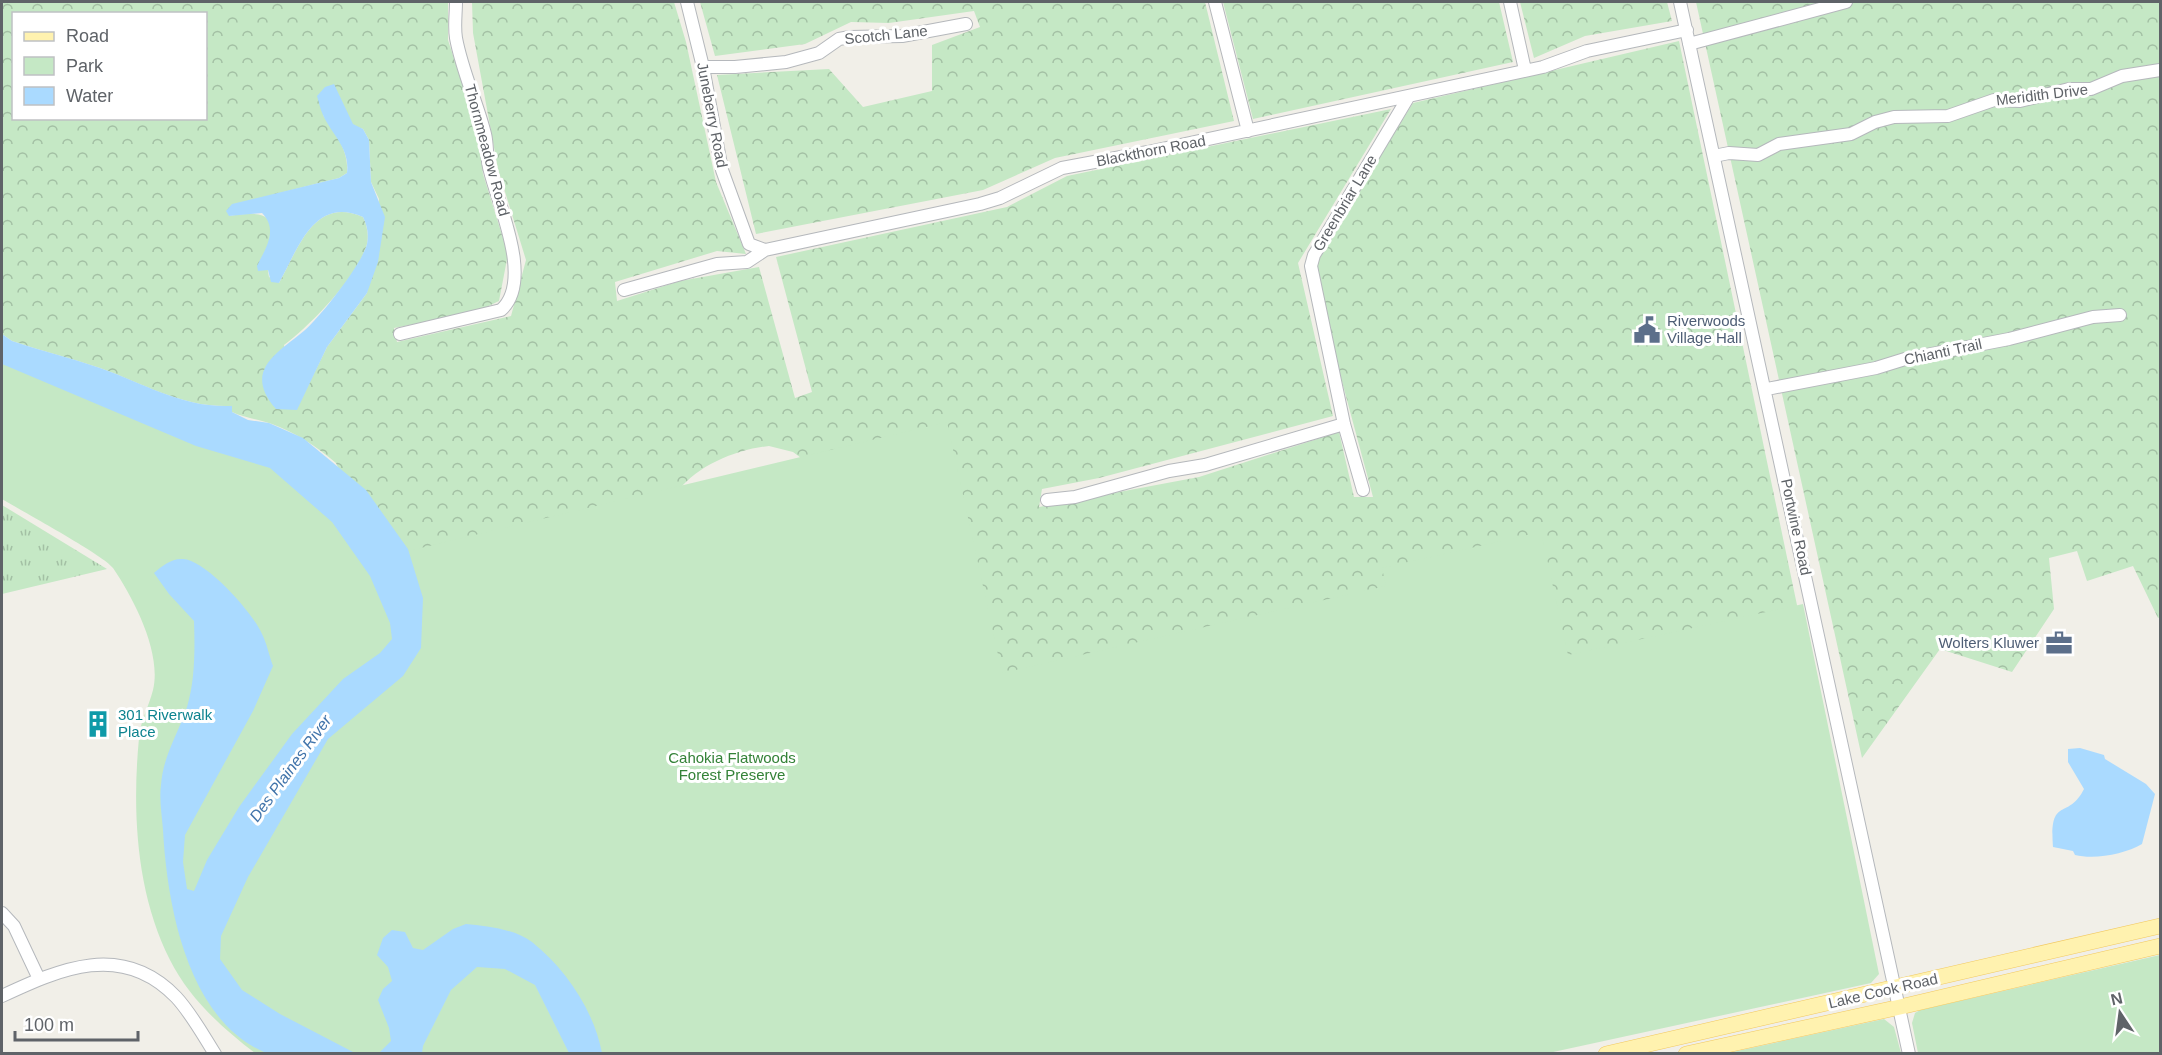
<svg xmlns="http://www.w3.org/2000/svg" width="2162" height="1055" font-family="Arial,sans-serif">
<defs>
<pattern id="grass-tufts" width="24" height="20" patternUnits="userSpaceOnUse" patternTransform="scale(1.5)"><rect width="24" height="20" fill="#c5e8c5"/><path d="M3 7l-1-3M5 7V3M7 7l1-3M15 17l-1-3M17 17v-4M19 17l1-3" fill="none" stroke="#a3c0a4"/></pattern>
<pattern id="forest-crowns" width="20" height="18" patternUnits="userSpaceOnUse" patternTransform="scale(1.5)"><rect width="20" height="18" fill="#c5e8c5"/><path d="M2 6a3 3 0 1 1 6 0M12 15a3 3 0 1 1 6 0" fill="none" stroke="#a3c0a4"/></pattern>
</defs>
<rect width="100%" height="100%" fill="#f1efe8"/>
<path fill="url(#grass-tufts)" d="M2,505L107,569L2,594Z"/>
<path fill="url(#forest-crowns)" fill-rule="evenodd" d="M2,2H448V40L478,133L483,174L508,254L499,301L476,312L394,328L397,342L511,316L526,260L498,169L473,33L472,2H674L686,42L716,182L746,254L717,251L615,282L617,301L680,281L759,267L795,398L812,392L776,257L1007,207L1067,176L1391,109L1298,263L1333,416L1099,478L1042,489L1039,507L1199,477L1339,432L1354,497H1373L1311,266L1413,103L1679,41L1875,978L602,1054L336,463C316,446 296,433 272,424C258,419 245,418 232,412V406C182,408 145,384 100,368C71,358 41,351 12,341L2,334ZM14,14H206V118H14ZM323,115L363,129L369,140L371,182L379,199L367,293L327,347L296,410L284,345C310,326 359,275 367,244C369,235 367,225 363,217C314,195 298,249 279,283L269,277C260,237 295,205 229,216L248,201L339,178L347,173C349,150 335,133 323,115ZM769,446L793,452L816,469L679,490C698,465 738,449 769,446Z
M700,2H1205L1234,121L1055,158L983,190L756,234L717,75L829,69L863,107L932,91V45L980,27L974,11L889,23L851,22L805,44L715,56Z
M1223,2H1499L1513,62L1253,119Z
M1520,2H1667L1672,21L1585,36L1534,58Z
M1696,2H2160V617L2158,618L2133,566L2087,581L2077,551L2049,558L2054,609L2012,672L1940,649L1862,758Z"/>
<path fill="#c5e8c5" d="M2,339L282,438L404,552L947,422L1002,673L1386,586L1382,568L1541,532L1568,655L1803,604L1879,974L1871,983L1544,1054L255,1053C222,1028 189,998 170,960C136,893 132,811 139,738C140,722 149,706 153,690C162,653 134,599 113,568C105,556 20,510 2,499Z
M2160,955V1053H1918L1912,1023L1915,1013L1920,1010Z
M1884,1019L1894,1027L1901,1053H1728Z"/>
<path fill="#aadaff" d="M334,84L353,124L363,129L369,140L371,182L385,217L378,262L367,293L327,347L297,410L276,409C242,370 278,353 305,330C321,316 362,264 367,244C369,234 367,225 363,217C314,195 298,249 279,283L271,282L268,270L258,271L257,266C265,249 279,230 262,213L229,216L226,211L232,204L339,178L347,173C350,148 332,135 323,115C320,109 319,102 317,96L325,87Z
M2,334L12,341C41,351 72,358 100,368C146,384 182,408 232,406V412L248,420L269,423L303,438L366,490L408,549L423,598L421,648L403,676L328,739L248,877L221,936L220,959L242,990L280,1014L355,1053C336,1054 278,1055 264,1052C187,1019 167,904 163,830C162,816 159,799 161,785C163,756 178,734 187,707C195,681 195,649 194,621L169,594L154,573C162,566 172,558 183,559C206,560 253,613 262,634C267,644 269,655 273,666L253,711L185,835L183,862L187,889L194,891L207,860L239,807L292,734L343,679L380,653L392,639L390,623L370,576L332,522L270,468L196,446L2,364Z
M2080,748L2104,755L2105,759L2146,784L2155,794L2142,844C2125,854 2095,860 2075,855L2073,851L2053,847C2049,795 2068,821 2084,789L2068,762V749Z
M466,924C486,926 515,929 532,942C566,969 594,1011 602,1053H569L535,985L505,969L477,967L451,990L423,1046L422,1053H372L380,1052L391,1041L389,1028L378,1000L383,989L392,981L388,967L377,955L383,938L392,930L405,932L413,948L423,950L453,929Z"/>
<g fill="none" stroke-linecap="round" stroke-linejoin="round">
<defs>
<path id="minor" d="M687,2L703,67L722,170L749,244L765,250
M1215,2L1248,131
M1510,2L1525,70
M1680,2L1909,1054
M1689,44L1846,2
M703,67H735L786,62L819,53L839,39L850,37L902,36L966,24
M1714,156L1729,153L1758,155L1779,144L1851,134L1875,122L1894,117L1948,116L1994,100L2020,101L2069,89H2091L2122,76L2160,70
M624,290L717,264L747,262L765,250L980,204L1000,198L1062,168L1148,152L1543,67L1587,51L1687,30
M400,334L501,310C534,281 498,204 490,171C486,159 488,146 485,134C477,102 462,71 456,38C454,26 456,14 456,2
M1767,389L1876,368L1905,359L2009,339L2093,317L2120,315
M1363,490L1344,424L1311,266L1314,255L1409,96
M1047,500L1075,497L1169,471L1205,465L1344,424
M2,913L14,926L39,979
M2,996C60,969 122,941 176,997C191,1013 203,1035 215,1054"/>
<path id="major" d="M1606,1054L2160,926
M1686,1054L1900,1007L2160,946"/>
</defs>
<use href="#minor" stroke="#b5b8bc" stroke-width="14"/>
<use href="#major" stroke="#f2c960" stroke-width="16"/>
<use href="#minor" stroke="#fff" stroke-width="12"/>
<use href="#major" stroke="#fff2af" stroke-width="15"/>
</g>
<defs>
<symbol id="civic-bare" viewBox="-9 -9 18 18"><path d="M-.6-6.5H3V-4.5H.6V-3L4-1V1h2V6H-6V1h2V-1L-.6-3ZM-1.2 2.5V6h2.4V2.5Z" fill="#5c6f8a" stroke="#fff" stroke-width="2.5" paint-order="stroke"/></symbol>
<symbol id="office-bare" viewBox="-9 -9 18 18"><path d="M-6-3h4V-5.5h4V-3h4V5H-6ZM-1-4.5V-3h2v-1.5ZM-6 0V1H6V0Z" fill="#5c6f8a" stroke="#fff" stroke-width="2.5" paint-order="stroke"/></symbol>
<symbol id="building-bare" viewBox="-9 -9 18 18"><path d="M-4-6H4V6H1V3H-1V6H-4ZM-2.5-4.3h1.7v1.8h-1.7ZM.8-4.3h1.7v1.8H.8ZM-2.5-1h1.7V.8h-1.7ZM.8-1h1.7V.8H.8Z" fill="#0f9aa8" stroke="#fff" stroke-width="2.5" paint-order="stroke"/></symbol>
</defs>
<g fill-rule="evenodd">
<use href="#civic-bare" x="1628" y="311" width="38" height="38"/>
<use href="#office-bare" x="2040" y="624" width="38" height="38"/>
<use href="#building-bare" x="79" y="705" width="38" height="38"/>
</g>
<g text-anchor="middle" stroke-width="6" stroke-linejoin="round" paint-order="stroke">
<g font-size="15" fill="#5f6368" stroke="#fff">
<text transform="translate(886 35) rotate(-6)" y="5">Scotch Lane</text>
<text transform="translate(2042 95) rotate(-7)" y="5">Meridith Drive</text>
<text transform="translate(712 115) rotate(79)" y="5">Juneberry Road</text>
<text transform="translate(487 150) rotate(75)" y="5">Thornmeadow Road</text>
<text transform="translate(1151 151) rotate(-11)" y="5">Blackthorn Road</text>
<text transform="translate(1345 203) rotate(-59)" y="5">Greenbriar Lane</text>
<text transform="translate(1943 352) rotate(-12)" y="5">Chianti Trail</text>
<text transform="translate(1796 527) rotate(78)" y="5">Portwine Road</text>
<text transform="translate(1883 991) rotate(-13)" y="5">Lake Cook Road</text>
</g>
<g font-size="15" fill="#4e5e75" stroke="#fff" text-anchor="start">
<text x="1667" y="326">Riverwoods<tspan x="1667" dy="17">Village Hall</tspan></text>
<text x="2039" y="648" text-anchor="end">Wolters Kluwer</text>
</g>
<g font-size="15" fill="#0d838f" stroke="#fff" text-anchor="start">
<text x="118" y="720">301 Riverwalk<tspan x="118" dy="17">Place</tspan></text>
</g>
<g font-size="15" fill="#348238" stroke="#fff">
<text x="732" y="763">Cahokia Flatwoods<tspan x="732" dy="17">Forest Preserve</tspan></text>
</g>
<g font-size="16" font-style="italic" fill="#4174aa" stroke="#fff">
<text transform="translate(290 768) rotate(-54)" y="6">Des Plaines River</text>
</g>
</g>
<rect width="2162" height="1055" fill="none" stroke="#5f6368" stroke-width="6"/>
<rect x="12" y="12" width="195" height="108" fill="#ffffff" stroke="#bfc1c3" stroke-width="1.5"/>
<rect x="24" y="32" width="30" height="9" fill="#fff2af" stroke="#bfc1c3" stroke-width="1.5"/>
<text x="66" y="42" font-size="18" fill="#5f6368">Road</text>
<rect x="24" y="57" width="30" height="18" fill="#c5e8c5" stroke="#bfc1c3" stroke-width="1.5"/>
<text x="66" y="72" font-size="18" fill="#5f6368">Park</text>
<rect x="24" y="87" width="30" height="18" fill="#aadaff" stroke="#bfc1c3" stroke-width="1.5"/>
<text x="66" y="102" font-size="18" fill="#5f6368">Water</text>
<g transform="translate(2120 1013) rotate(347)" stroke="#ffffff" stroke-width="4.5" paint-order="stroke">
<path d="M0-4.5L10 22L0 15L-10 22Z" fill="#5f6368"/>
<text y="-9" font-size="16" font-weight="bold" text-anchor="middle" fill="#5f6368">N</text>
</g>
<path d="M15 1031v9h123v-9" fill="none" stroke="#5f6368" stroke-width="3"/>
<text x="24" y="1031" font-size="18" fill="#5f6368" stroke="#ffffff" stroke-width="4.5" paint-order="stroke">100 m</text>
</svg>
